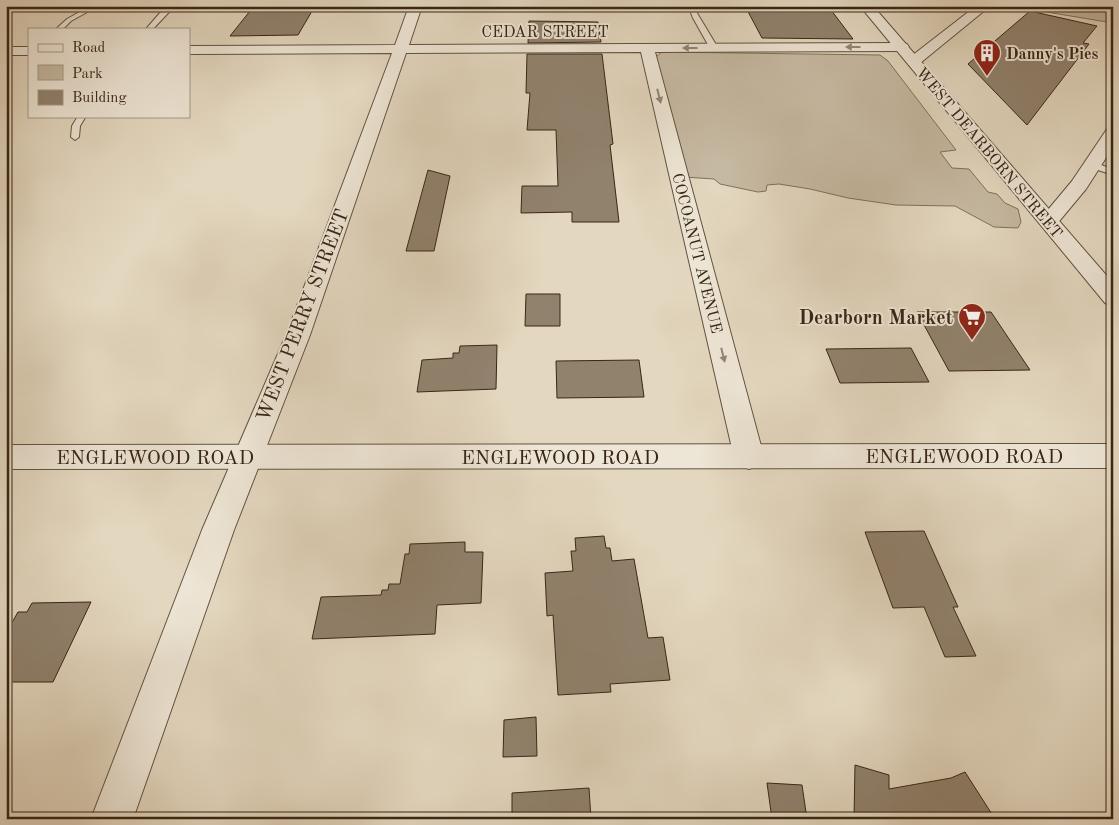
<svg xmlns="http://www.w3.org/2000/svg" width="1119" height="825" font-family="'Old Standard TT',serif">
<rect width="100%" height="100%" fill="#e3d7bf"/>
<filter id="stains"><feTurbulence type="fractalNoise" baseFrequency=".004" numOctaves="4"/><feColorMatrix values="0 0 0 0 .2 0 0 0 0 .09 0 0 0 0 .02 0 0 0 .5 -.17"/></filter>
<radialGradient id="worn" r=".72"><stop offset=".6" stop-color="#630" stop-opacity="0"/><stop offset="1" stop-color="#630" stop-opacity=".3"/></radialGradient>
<path fill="#c6b9a2" stroke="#7f705c" d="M1010,6H1097L1113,17V23Z
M662,52L880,55L888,61L956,150L940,152L952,168L969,169L988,192L997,194L1005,203L1018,209L1021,222L1018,228L994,227L955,206L896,205L848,198L810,189L779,184L767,185L766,191L758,192L720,184L714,179L684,177L654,58Z"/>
<path fill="#91826e" stroke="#382616" d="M254,6H315L298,35L230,36Z
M745,6H828L853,39L762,38Z
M1030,11L1097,26L1083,43L1089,44L1027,125L968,64Z
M529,21L598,22L601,42L528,43Z
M527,54H602L613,144L610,145L619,222H572V212L521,213L522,186H558L556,130H527L530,93H526Z
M428,170L450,176L434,251H406Z
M526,294H560V326H525Z
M917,312H991L1030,370L949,371Z
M497,345L496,389L417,392L422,360L453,358V353H459L460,346Z
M911,348L929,382L840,383L826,349Z
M639,360L644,397L557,398L556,361Z
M924,531L958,607H953L976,656L945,657L924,607L893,608L865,532Z
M604,536L606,548H610L612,561L634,559L648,638L663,637L670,680L610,684L611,692L558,695L553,615L547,616L545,573L573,571L571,551H576L575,538Z
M465,542V552H483L481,603L437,605L435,634L312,639L321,597L381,595L382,590H388L389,584H400L405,554H409L410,544Z
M91,602L53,682H6V633L18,612H27L32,603Z
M536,717L537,756L503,757L504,720Z
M855,765L889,775V789L951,778L965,772L995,819H854Z
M767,783L802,785L807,819H772Z
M589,788L591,819H512V793Z"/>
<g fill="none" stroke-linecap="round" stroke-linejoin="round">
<defs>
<path id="service" d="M90,6H98L71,21L63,29H56L67,19Z
M166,6H172L170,11L153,29H146Z
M695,6H701L697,13L718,48L717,50H711L693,18L691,13Z
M78,116H86L80,126L79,137L75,140L71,137L72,126Z
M1092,162L1113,169V175L1089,167V163Z"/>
<path id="minor" d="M409,6H422L409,45L902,43L907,44L909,47L907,50L902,51L655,52L764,457L759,465L749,469L739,465L734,457L641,52L406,53L310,335L234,530L133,819H91L202,530L286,335L392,53L189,54V46L395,45Z
M976,6H990L919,64H909L907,61L909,58Z
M6,47H29V55H6Z
M1113,128V147L1086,189L1056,225L1049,227L1042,225L1039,221L1042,217L1072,181L1107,129Z"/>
<path id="tertiary" d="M860,6H873L1113,283V306L1105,303Z
M1113,444V468L6,469V445Z"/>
</defs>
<use href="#service" stroke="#635240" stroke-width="2"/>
<use href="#minor" stroke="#635240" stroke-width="2"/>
<use href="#tertiary" stroke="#635240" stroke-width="2"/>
<use href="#service" fill="#ede5d5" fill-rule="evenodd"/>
<use href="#minor" fill="#ede5d5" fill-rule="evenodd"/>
<use href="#tertiary" fill="#ede5d5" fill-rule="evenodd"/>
</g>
<defs><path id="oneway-solid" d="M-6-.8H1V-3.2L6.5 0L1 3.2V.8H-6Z" transform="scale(1.25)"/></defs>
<g fill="#928676">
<use href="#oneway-solid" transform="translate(853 47) rotate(180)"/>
<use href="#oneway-solid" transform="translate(690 48) rotate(180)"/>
<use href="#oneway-solid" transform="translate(659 96) rotate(76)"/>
<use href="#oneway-solid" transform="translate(723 355) rotate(76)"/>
</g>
<defs>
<symbol id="building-pin" viewBox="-11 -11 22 30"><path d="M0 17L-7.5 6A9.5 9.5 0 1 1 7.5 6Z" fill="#8f2418" stroke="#ede5d5"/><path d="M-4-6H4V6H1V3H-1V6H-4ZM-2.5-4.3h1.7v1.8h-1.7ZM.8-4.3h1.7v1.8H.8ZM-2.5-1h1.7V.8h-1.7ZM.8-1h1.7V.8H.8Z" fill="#fff"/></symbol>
<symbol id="supermarket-pin" viewBox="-11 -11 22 30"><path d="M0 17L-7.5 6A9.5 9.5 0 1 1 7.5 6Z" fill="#8f2418" stroke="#ede5d5"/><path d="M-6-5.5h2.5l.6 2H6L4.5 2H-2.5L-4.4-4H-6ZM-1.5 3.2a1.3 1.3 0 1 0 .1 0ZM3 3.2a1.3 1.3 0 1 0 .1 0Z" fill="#fff"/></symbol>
</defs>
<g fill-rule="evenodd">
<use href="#building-pin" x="971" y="37" width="32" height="43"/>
<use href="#supermarket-pin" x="956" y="301" width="32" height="43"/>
</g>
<g text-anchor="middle" stroke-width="4" stroke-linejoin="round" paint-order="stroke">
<g font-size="16" fill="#382616" stroke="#ede5d5">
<text x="545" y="37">CEDAR STREET</text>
<text transform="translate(990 152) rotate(50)" y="6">WEST DEARBORN STREET</text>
<text transform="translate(698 253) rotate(76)" y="6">COCOANUT AVENUE</text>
</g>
<g font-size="16" font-weight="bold" fill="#382616" stroke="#ede5d5" text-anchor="start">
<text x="1006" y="59">Danny's Pies</text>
</g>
<g font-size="20" fill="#382616" stroke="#ede5d5">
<text transform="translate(302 315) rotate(-69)" y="7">WEST PERRY STREET</text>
<text x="964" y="463">ENGLEWOOD ROAD</text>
<text x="155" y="464">ENGLEWOOD ROAD</text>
<text x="560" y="464">ENGLEWOOD ROAD</text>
</g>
<g font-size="20" font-weight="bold" fill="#382616" stroke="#ede5d5" text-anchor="end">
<text x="953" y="324">Dearborn Market</text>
</g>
</g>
<rect width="1119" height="825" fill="none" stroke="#e3d7bf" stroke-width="25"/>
<rect x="8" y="8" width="1104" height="810" fill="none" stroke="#382616" stroke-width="2.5"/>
<rect x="12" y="12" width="1094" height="800" fill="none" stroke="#382616"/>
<rect x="28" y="28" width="162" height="90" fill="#ede5d5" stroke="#a59989"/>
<rect x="38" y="44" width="25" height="8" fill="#ede5d5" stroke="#a59989"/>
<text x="72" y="52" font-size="15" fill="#382616">Road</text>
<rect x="38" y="65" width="25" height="15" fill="#c6b9a2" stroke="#a59989"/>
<text x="72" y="78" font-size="15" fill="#382616">Park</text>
<rect x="38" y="90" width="25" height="15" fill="#91826e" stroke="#a59989"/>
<text x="72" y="102" font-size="15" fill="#382616">Building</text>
<rect width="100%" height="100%" filter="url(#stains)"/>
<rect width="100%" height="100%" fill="url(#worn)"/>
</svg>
